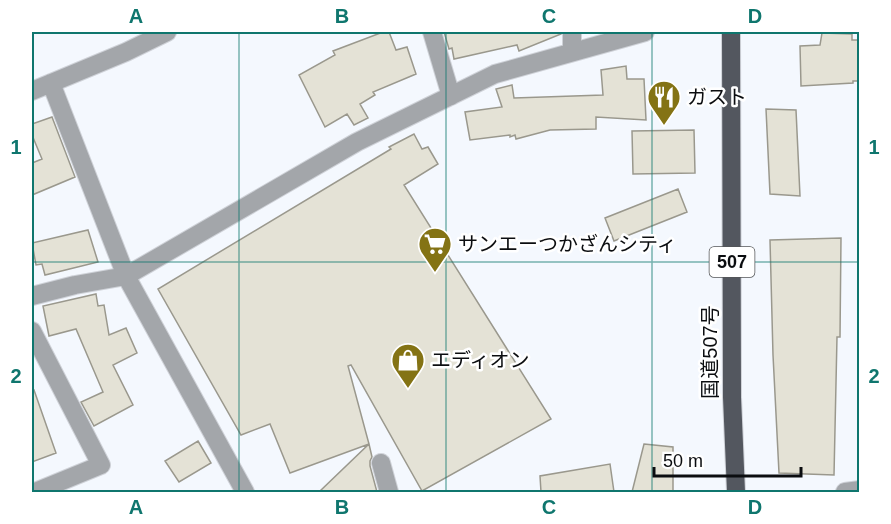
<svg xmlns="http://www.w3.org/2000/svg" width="891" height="524" font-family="Helvetica,'Noto Sans JP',sans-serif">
<rect width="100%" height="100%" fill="#f4f8fe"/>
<path fill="#e4e2d6" stroke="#9a988d" stroke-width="1.5" d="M383,32H389L396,50L407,47L416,74L373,92L375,95L360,104L368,118L354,125L347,114L325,127L299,75L335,55L333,51Z
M444,32H561V34L519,51L517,45L454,59L452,48L449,49Z
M822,33L852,34V40H860V81H853V83L801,86L800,46L820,45Z
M626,66L627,79H644L646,120L596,117V129L550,130L516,139L515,135L510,137V135L470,140L465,112L502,107L496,89L512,85L514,98L603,95L601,70Z
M766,109L796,110L800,196L770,194Z
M52,117L75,177L32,195V163L42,159L32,135V124Z
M694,130L695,173L633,174L632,131Z
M414,134L422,149L428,147L438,164L404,185L551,419L422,491L351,365L348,366L369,444L290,473L270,424L241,435L158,289L391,149L389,147Z
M678,189L687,212L614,241L605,218Z
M88,230L98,262L45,275L42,264L36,265L32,243Z
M841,238L840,337H837L834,475L779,473L773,355L770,240Z
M96,294L98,306L104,305L109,335L126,328L137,353L113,365L133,405L94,426L81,402L103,392L76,329L49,336L43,306Z
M34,390L56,453L32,462V391Z
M198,441L211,463L179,482L165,461Z
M369,444L372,457L370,461V466L377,492H319Z
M644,444L673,447V492H632Z
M610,464L614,492H541L540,476Z"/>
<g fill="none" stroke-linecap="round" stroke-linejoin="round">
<defs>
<path id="minor" d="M432,32L451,96
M572,32V52
M51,83L126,276L245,492
M32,91L126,52L167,32
M32,296L75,285L126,276L357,142L495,74L645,32
M32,331L101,465L35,492
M381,463L389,492
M845,492L860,490"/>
<path id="trunk" d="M731,32L732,397L736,492"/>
</defs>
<use href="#minor" stroke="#cfd2d8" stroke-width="20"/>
<use href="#trunk" stroke="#cfd2d8" stroke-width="20"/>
<use href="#minor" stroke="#a3a6aa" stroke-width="18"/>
<use href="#trunk" stroke="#53575f" stroke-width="18"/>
</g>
<path fill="none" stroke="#0f766e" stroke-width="1.5" stroke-opacity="0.55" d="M239,32V492M446,32V492M652,32V492M32,262H860"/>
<defs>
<symbol id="restaurant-pin" viewBox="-11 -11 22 30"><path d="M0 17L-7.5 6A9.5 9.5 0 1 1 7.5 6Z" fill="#847314" stroke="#fff"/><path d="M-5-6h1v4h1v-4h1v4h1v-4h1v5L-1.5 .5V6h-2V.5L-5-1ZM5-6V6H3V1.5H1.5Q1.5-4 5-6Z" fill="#fff"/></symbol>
<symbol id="supermarket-pin" viewBox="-11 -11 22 30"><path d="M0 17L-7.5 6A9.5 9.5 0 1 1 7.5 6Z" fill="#847314" stroke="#fff"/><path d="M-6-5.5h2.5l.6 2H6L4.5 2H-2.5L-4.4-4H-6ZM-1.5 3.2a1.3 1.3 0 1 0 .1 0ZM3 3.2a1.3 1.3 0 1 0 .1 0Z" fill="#fff"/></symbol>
<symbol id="shop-pin" viewBox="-11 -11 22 30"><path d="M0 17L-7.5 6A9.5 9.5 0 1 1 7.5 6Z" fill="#847314" stroke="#fff"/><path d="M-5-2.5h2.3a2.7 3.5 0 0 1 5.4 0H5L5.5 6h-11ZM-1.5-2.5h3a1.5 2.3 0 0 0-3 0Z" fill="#fff"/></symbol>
</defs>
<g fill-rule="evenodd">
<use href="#restaurant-pin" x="645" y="78" width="38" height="52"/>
<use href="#supermarket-pin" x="416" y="225" width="38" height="52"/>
<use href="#shop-pin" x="389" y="341" width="38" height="52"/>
</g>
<g text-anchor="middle" stroke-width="5" stroke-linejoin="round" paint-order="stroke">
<rect fill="#fff" stroke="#545658" stroke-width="1.5" x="709.5" y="247" width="45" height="30" rx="4.5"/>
<g font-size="18" font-weight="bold" fill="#0b0d10">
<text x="732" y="268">507</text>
</g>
<g font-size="20" fill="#0b0d10" stroke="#fff" text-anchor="start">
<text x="687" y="104">ガスト</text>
<text x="458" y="251">サンエーつかざんシティ</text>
<text x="431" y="367">エディオン</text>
</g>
<g font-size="20" fill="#0b0d10" stroke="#fff">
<text transform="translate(710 352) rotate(-90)" y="7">国道507号</text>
</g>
</g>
<rect width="891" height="524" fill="none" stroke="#ffffff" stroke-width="66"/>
<path d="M654 467v9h147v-9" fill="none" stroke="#0b0d10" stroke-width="3"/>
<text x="663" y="467" font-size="18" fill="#0b0d10" stroke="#ffffff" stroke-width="4.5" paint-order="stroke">50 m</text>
<rect x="33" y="33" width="825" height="458" fill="none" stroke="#0f766e" stroke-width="2"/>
<g font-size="20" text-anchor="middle" font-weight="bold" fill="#0f766e">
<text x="136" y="23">A</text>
<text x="342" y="23">B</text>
<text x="549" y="23">C</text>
<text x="755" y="23">D</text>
<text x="16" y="154">1</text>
<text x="874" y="154">1</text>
<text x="16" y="383">2</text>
<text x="874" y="383">2</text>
<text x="136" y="514">A</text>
<text x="342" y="514">B</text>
<text x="549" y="514">C</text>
<text x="755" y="514">D</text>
</g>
</svg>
